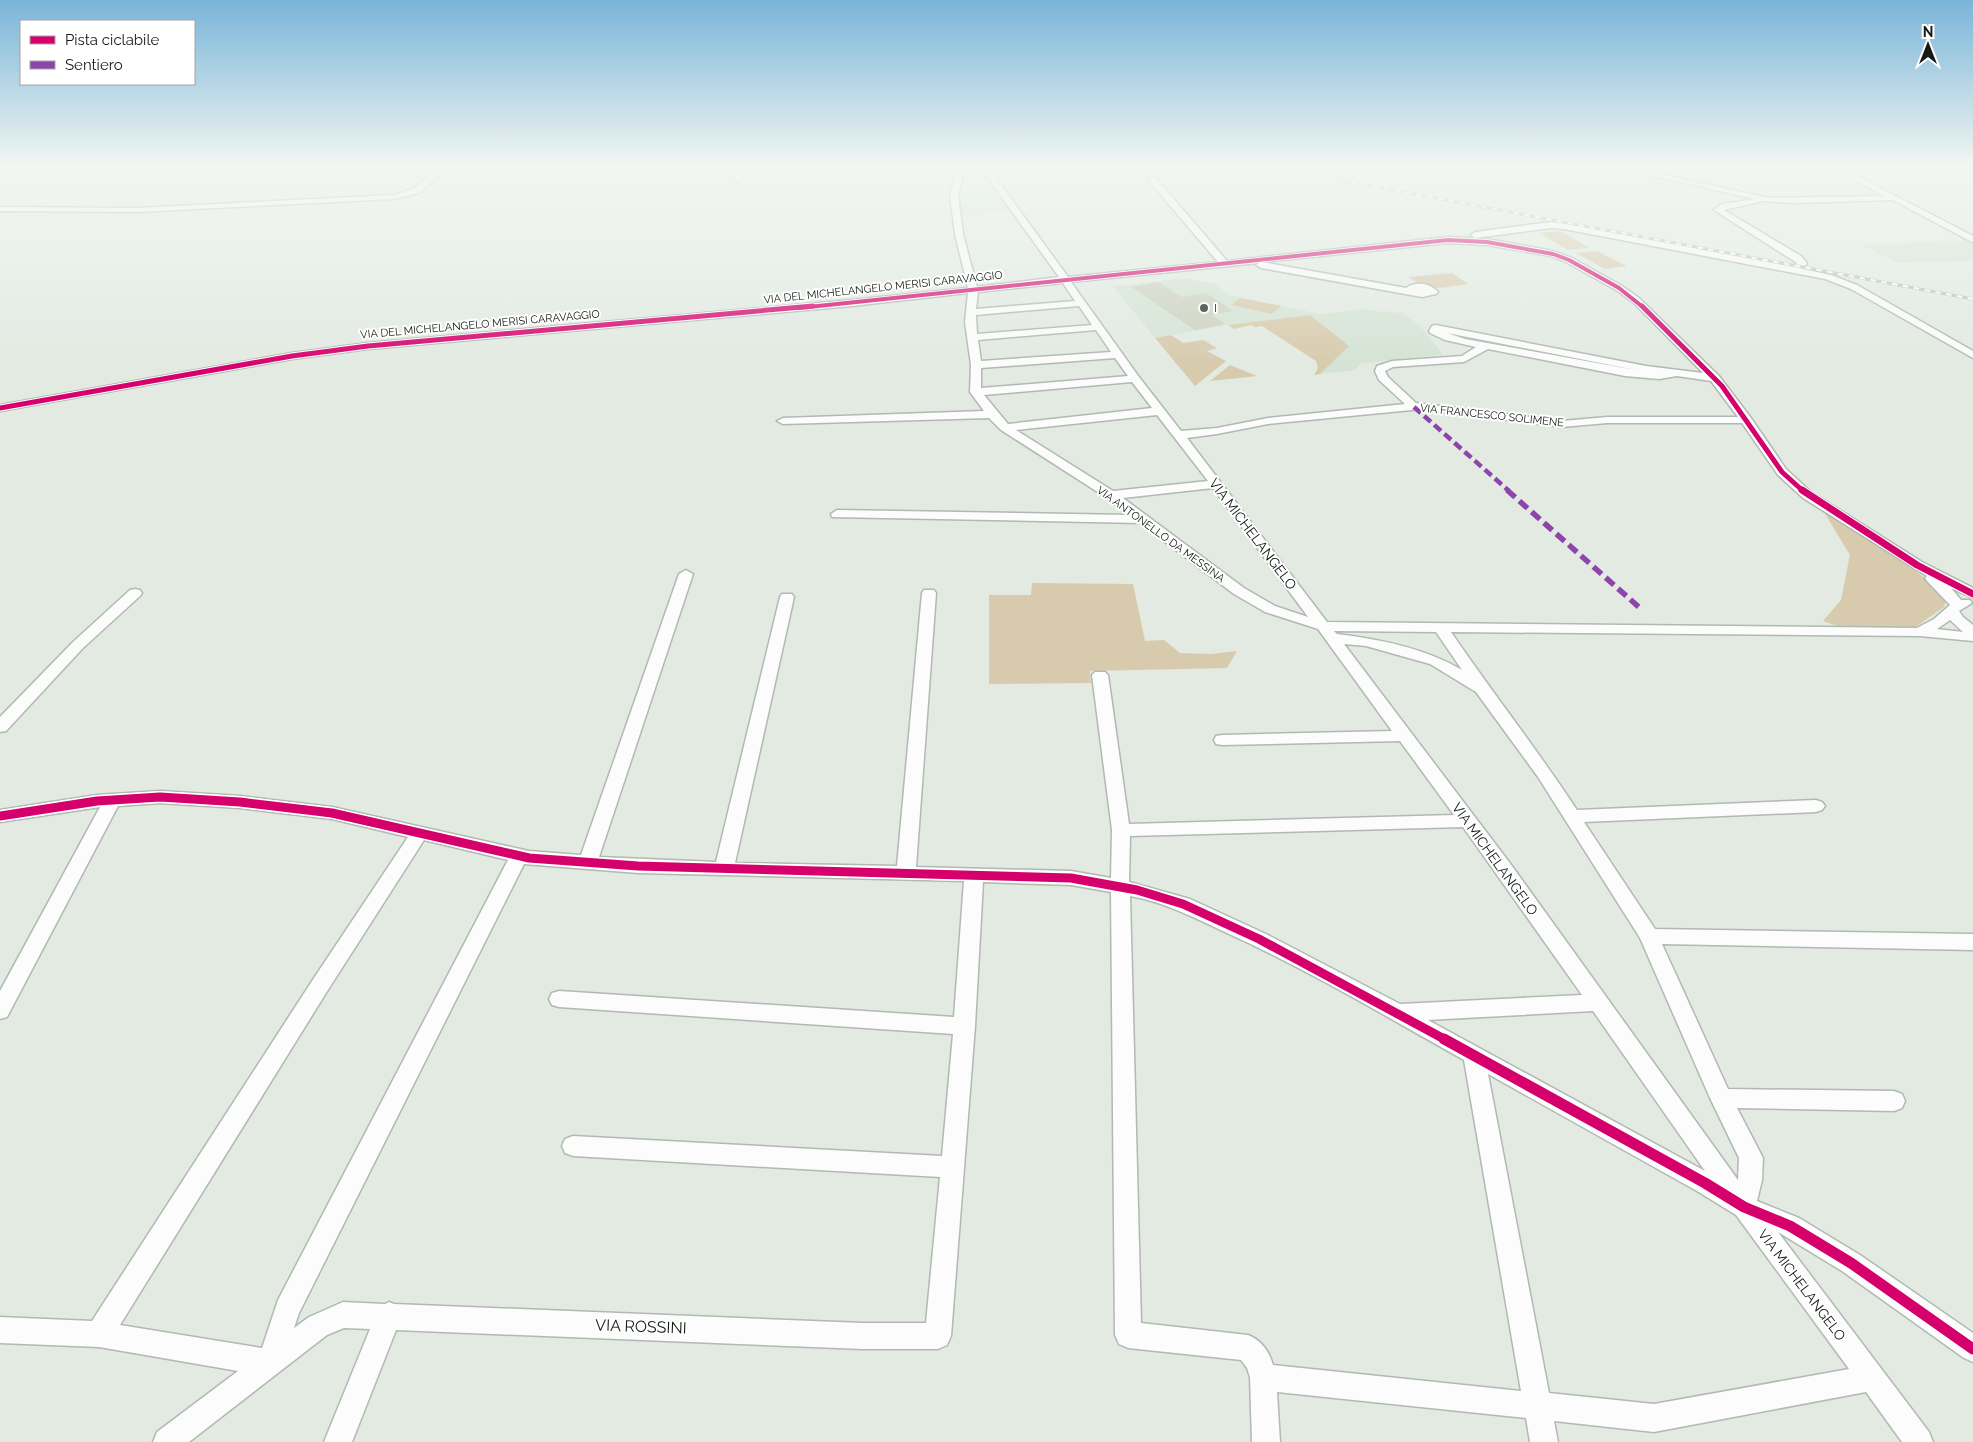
<svg xmlns="http://www.w3.org/2000/svg" width="1973" height="1442" font-family="Raleway,sans-serif">
<rect width="100%" height="100%" fill="#e2eae2"/>
<path fill="#d4e3d4" d="M995,191L1009,212L959,215L958,194Z
M1968,240L1973,243V261L1898,263L1861,245Z
M1185,278L1216,284L1229,295L1320,314L1364,309L1382,312L1386,311L1392,313L1402,312L1422,328L1443,355L1361,363L1355,370L1320,374L1349,346L1310,315L1223,326L1155,338L1112,285H1129Z"/>
<path fill="#d7caad" d="M1560,231L1590,248L1568,250L1539,233Z
M1597,251L1627,266L1605,269L1576,253Z
M1452,273L1468,284C1445,287 1429,293 1409,277Z
M1240,298L1281,306L1272,314L1231,305Z
M1310,315L1349,346L1320,374L1314,375L1318,368L1316,361L1262,326L1255,327L1251,325L1234,329L1228,325Z
M1171,335L1183,343L1203,340L1217,348L1207,351L1226,361L1195,386L1155,338Z
M1230,365L1257,376L1210,381Z
M1824,512C1868,537 1912,561 1946,600L1944,607L1914,628L1840,627L1823,621L1841,600L1850,555Z
M1032,583L1133,584L1145,641L1164,640L1180,653L1211,654L1237,651L1227,668L1090,671L1091,683L989,684V595H1031Z"/>
<path fill="#cdd1c0" d="M1159,282L1181,297L1206,293L1233,311L1212,315L1225,324L1195,330L1131,287Z"/>
<g fill="none" stroke-linecap="round" stroke-linejoin="round">
<defs>
<path id="minor" d="M441,166H449L419,193L394,199L138,212L0,211V207L138,208L394,195L413,189Z
M740,166H748L742,179L738,181L734,179Z
M958,166H966L958,194L963,234L977,287L1059,277L979,166H1105L1106,168L1102,170L991,171L1068,277L1218,262L1149,181V177H1155L1227,261L1448,237L1487,239L1553,251L1572,258L1622,286L1639,298L1719,376L1751,418L1786,469L1811,492L1922,562L1973,588V598L1951,588L1961,600H1970L1972,603L1959,611L1963,617L1973,625V641L1920,636L1451,632C1492,692 1536,748 1577,810L1816,800L1822,802L1825,806L1822,810L1816,812L1584,822L1655,929L1973,934V950L1662,944L1728,1089L1894,1091L1902,1094L1905,1101L1902,1108L1894,1111L1737,1108L1763,1158L1762,1180L1757,1201L1799,1218L1860,1255L1973,1333V1362L1964,1358L1842,1271L1778,1232L1929,1432L1933,1442H1902L1866,1392L1654,1432L1554,1421L1558,1442H1530L1526,1418L1277,1392L1280,1442H1252L1250,1377L1247,1368L1241,1360L1128,1348L1119,1344L1115,1335L1111,892L1071,885L983,882L975,1026L951,1336L947,1345L938,1349H863L396,1330L352,1442H324L370,1329L344,1328L327,1335L189,1442H153L157,1432L238,1371L99,1347L0,1343V1317L92,1321L312,981L408,837L332,819L240,808L160,803L118,806L7,1017L0,1019V991L100,807L0,822V810L97,795L160,791L240,796L332,807L529,851L581,855L679,574L686,570L693,574L599,857L716,862L780,597L782,594H792L794,597L735,863L897,866L922,593L924,590H934L936,593L916,867L1071,871L1111,878L1112,830L1092,675L1095,672H1105L1108,675L1129,824L1454,815L1400,741L1222,745L1216,744L1214,740L1216,736L1222,735L1392,731L1318,629L1265,612L1234,594L1140,523L832,517L831,514L837,510L1129,515L1107,498L1001,430L989,418L783,424L777,421L783,418L984,411L970,392L971,365L965,322L968,293L852,306L368,349L292,359L0,411V405L292,353L368,343L852,300L968,288L955,234L950,194ZM1448,243L1487,245L1551,256L1566,262L1616,290L1633,302L1703,373L1646,366L1436,325L1432,326L1429,331L1430,333L1445,340L1476,347L1462,356L1392,361L1377,366L1375,371L1379,380L1405,404L1268,418L1217,428L1181,431L1139,377L1071,282L1259,263L1256,265L1261,268L1422,297L1436,294L1438,292C1430,283 1416,281 1406,288L1262,262ZM1063,283L1075,301L976,309L978,292ZM1079,306L1092,325L977,334L976,315ZM1096,330L1111,352L981,361L978,340ZM1447,333L1641,371L1465,339ZM1488,349L1625,376L1659,379L1677,376L1711,381L1738,417H1607L1562,421L1416,403L1388,377L1385,371L1393,367L1464,362ZM1115,358L1128,376L981,388V368ZM1132,382L1152,408L1008,424L984,395ZM1422,409L1562,427L1607,423H1742L1778,475L1803,498L1927,576L1925,578L1927,581L1950,605L1934,619L1917,628L1327,622L1187,438L1217,434L1268,424ZM1157,415L1208,481L1113,491L1016,430ZM1213,488L1308,617L1275,606L1244,588L1123,498ZM1950,620L1963,632L1937,629ZM1334,631L1436,632L1462,670C1425,648 1379,639 1337,634ZM1344,644L1366,646L1430,664L1476,692L1538,777L1640,938L1710,1098L1739,1158L1738,1180L1512,866ZM1463,827L1582,995L1400,1004L1266,934L1190,899L1129,882L1130,836ZM424,840L508,860L278,1300L262,1348L120,1325L326,993ZM524,864L638,873L964,881L954,1017L559,991L552,993L549,999L552,1005L559,1007L953,1034L942,1156L573,1136L565,1139L562,1146L565,1153L573,1156L940,1177L926,1323H863L394,1304L389,1302L385,1304L343,1302L309,1317L294,1328L299,1313ZM1130,896C1165,902 1197,919 1229,934C1310,971 1387,1017 1464,1060L1521,1391L1273,1365C1269,1351 1261,1340 1248,1335L1141,1323ZM1593,1011L1705,1171L1428,1020ZM1488,1074L1697,1191L1736,1215L1849,1369L1654,1404L1549,1393Z
M1609,166H1623L1769,198L1884,196L1829,166H1838L1973,236V242L1970,241L1893,200L1795,203L1763,201L1724,210L1801,256L1807,263L1803,269L1831,275L1857,285L1973,351V358L1851,289L1825,279L1564,229L1551,228L1475,238L1471,235L1475,232L1551,222L1564,223L1795,267L1797,263L1714,210L1722,204L1755,199Z
M135,589L140,590L142,593L140,596L83,648L6,731L0,732V717L73,642L130,590Z"/>
</defs>
<use href="#minor" stroke="#b2b8b2" stroke-width="3"/>
<use href="#minor" fill="#fbfcfb" fill-rule="evenodd"/>
<defs>
<path id="rail" d="M1265,166L1973,299"/>
</defs>
<use href="#rail" stroke="#bdc0bd" stroke-width="3"/>
<use href="#rail" stroke="#fff" stroke-width="2" stroke-dasharray="5.5" stroke-linecap="butt"/>
<path stroke="#8e44ad" stroke-width="4.5" stroke-dasharray="9 4.5" stroke-linecap="butt" d="M1414,407L1509,491"/>
<path stroke="#8e44ad" stroke-width="5.5" stroke-dasharray="11 5.5" stroke-linecap="butt" d="M1507,490L1641,609"/>
<defs>
<path id="cycleway-far4" d="M799,308L1448,240L1487,242L1553,254L1569,260L1619,288L1644,308"/>
<path id="cycleway-far3" d="M1642,306L1722,386L1782,472L1803,491
M0,408L292,356L368,346L813,306"/>
<path id="cycleway-far2" d="M1802,490L1917,565L1973,594"/>
<path id="cycleway-far1" d="M0,816L97,801L160,797L240,802L332,813L529,858L638,866L1071,878L1137,890L1183,904L1259,939L1446,1040"/>
<path id="cycleway" d="M1444,1039L1705,1183L1744,1207L1790,1226L1851,1263L1973,1349"/>
</defs>
<use href="#cycleway-far4" stroke="#fff" stroke-width="5.5"/>
<use href="#cycleway-far3" stroke="#fff" stroke-width="7"/>
<use href="#cycleway-far2" stroke="#fff" stroke-width="9"/>
<use href="#cycleway-far1" stroke="#fff" stroke-width="12"/>
<use href="#cycleway" stroke="#fff" stroke-width="14"/>
<use href="#cycleway-far4" stroke="#d6006c" stroke-width="4"/>
<use href="#cycleway-far3" stroke="#d6006c" stroke-width="5"/>
<use href="#cycleway-far2" stroke="#d6006c" stroke-width="7"/>
<use href="#cycleway-far1" stroke="#d6006c" stroke-width="9"/>
<use href="#cycleway" stroke="#d6006c" stroke-width="11"/>
</g>
<linearGradient id="sky" x2="0" y2="1"><stop stop-color="#79b5d8"/><stop offset="0.45" stop-color="#f2f6f2"/><stop offset="1" stop-color="#f2f6f2" stop-opacity="0"/></linearGradient>
<rect width="1973" height="368" fill="url(#sky)"/>
<circle fill="#5d635d" stroke="#fff" stroke-width="2" cx="1204" cy="308" r="5"/>
<g text-anchor="middle" stroke-width="4" stroke-linejoin="round" paint-order="stroke">
<g font-size="11" fill="#151a15" stroke="#fff">
<text transform="translate(883 287) rotate(-6)" y="4">VIA DEL MICHELANGELO MERISI CARAVAGGIO</text>
<text transform="translate(480 324) rotate(-5)" y="4">VIA DEL MICHELANGELO MERISI CARAVAGGIO</text>
<text transform="translate(1492 415) rotate(6)" y="4">VIA FRANCESCO SOLIMENE</text>
<text transform="translate(1161 534) rotate(36)" y="4">VIA ANTONELLO DA MESSINA</text>
</g>
<g font-size="11" fill="#151a15" stroke="#fff" text-anchor="start">
<text x="1214" y="312">I</text>
</g>
<g font-size="14" fill="#151a15" stroke="#fff">
<text transform="translate(1253 534) rotate(53)" y="5">VIA MICHELANGELO</text>
<text transform="translate(1495 859) rotate(54)" y="5">VIA MICHELANGELO</text>
<text transform="translate(1802 1285) rotate(53)" y="5">VIA MICHELANGELO</text>
</g>
<g font-size="16" fill="#151a15" stroke="#fff">
<text transform="translate(641 1326) rotate(2)" y="6">VIA ROSSINI</text>
</g>
</g>
<rect x="20" y="20" width="175" height="65" fill="#ffffff" stroke="#a1a3a1"/>
<rect x="30" y="36" width="25" height="8" fill="#d6006c" stroke="#a1a3a1"/>
<text x="65" y="45" font-size="15" fill="#151a15">Pista ciclabile</text>
<rect x="30" y="61" width="25" height="8" fill="#8e44ad" stroke="#a1a3a1"/>
<text x="65" y="70" font-size="15" fill="#151a15">Sentiero</text>
<g transform="translate(1928 45)" stroke="#ffffff" stroke-width="4" paint-order="stroke">
<path d="M0-4L9 19L0 12L-9 19Z" fill="#151a15"/>
<text y="-8" font-size="14" font-weight="bold" text-anchor="middle" fill="#151a15">N</text>
</g>
</svg>
